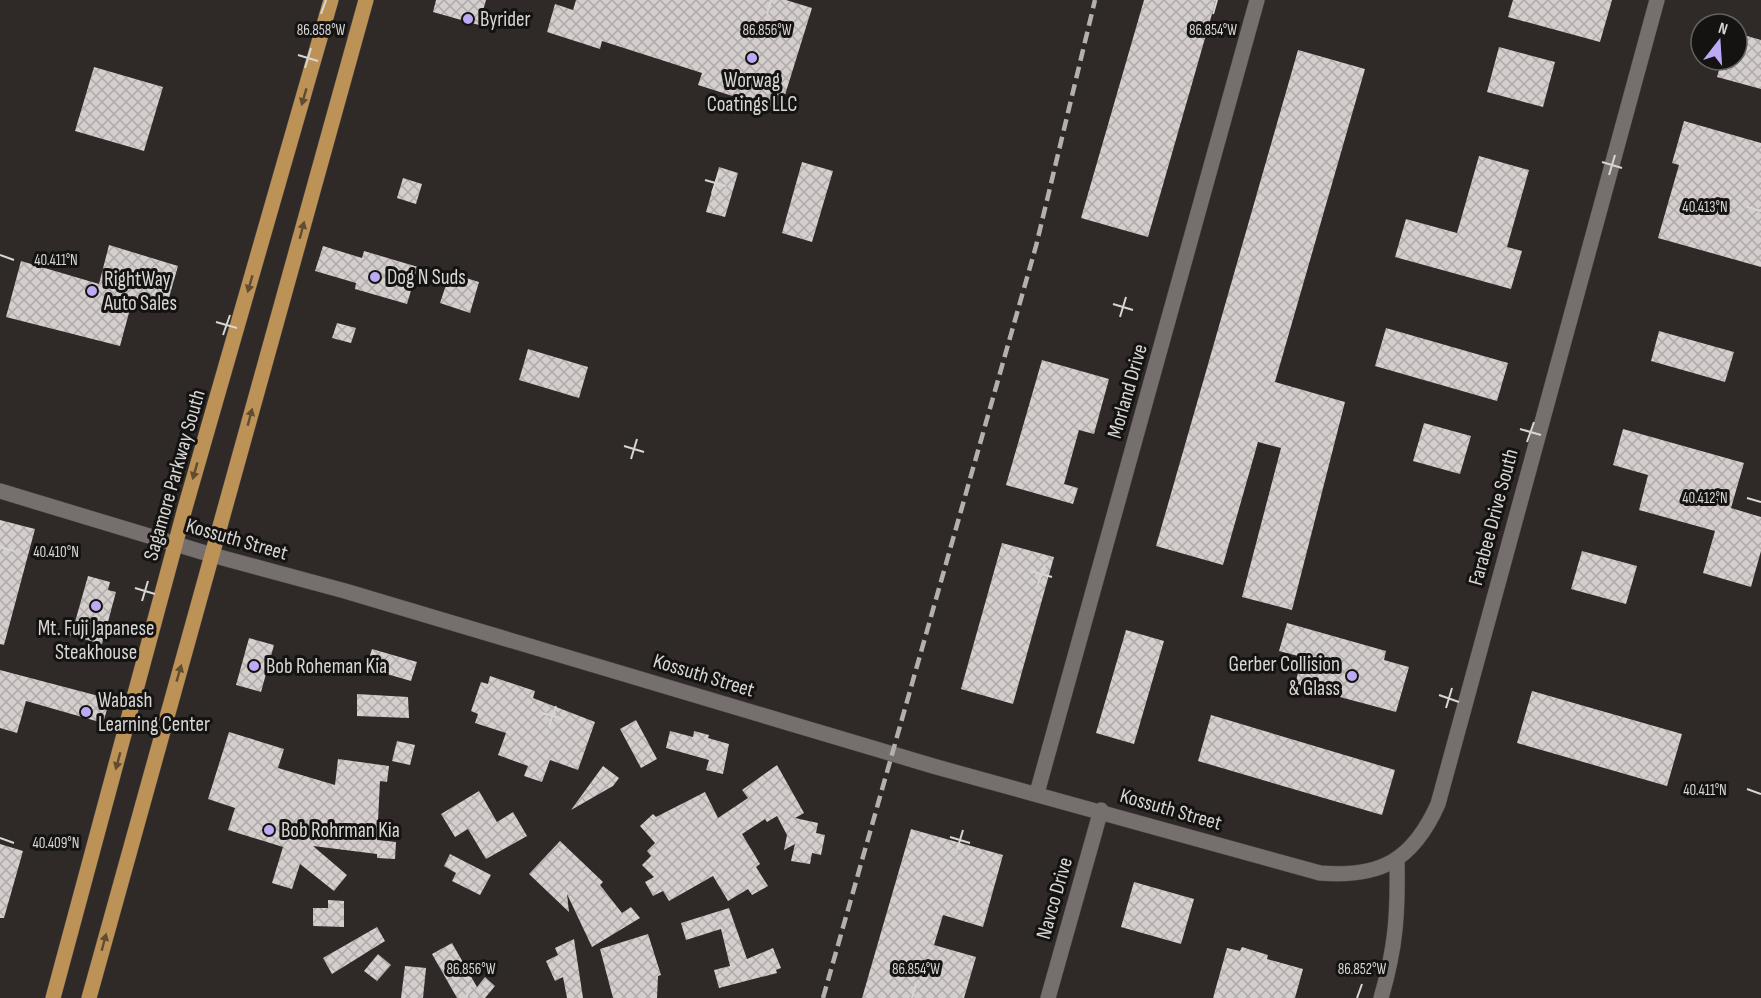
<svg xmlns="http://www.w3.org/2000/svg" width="1761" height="998" font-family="'Sofia Sans Condensed',sans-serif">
<defs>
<pattern id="building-cross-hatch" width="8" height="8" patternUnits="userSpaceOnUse" patternTransform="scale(1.5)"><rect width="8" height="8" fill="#d4cecd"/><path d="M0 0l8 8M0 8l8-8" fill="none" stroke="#afaaaa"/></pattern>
</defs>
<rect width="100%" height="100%" fill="#2f2a28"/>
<path fill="url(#building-cross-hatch)" d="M436,0H486L479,25L433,12Z
M576,0H786L812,8L780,111L698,85L702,73L602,41L600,49L547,32L555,4L573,10Z
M1144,0H1216L1148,237L1081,218Z
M1513,0H1612L1600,42L1508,17Z
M1737,33L1761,40V89L1717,77L1722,60H1737Z
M1499,47L1555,62L1543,107L1487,92Z
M1298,50L1365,69L1275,382L1345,402L1292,610L1242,597L1281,448L1258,442L1223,565L1156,546Z
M94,67L163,87L144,151L75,131Z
M1684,121L1761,143V267L1658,238L1679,165L1672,163Z
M1479,156L1529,170L1507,247L1522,251L1511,289L1395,257L1406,219L1457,233Z
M802,162L833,171L812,242L782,233Z
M719,167L738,173L725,217L706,212Z
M403,178L422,184L416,204L397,198Z
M109,245L178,266L166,308L133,298L120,346L6,317L21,261L99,284Z
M323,246L362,258L364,251L418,267L407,304L355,289L356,283L315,271Z
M450,273L479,282L470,313L440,303Z
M337,323L356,328L351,343L332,338Z
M1386,328L1508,363L1497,401L1375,366Z
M1659,331L1734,352L1725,382L1651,361Z
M528,349L588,367L579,398L519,380Z
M1042,360L1109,379L1094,434L1079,430L1064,484L1078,488L1073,504L1006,485Z
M1424,423L1471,436L1460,474L1413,461Z
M1623,429L1744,463L1731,508L1761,517V551L1751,587L1703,573L1715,531L1639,510L1648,475L1613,465Z
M0,520L35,529L4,645L0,644Z
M1002,543L1054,557L1013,704L961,689Z
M1582,551L1637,566L1626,604L1571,589Z
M88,576L110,582L108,590L116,592L102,644L65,634L69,620L75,622Z
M1287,623L1386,651L1384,660L1409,667L1396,712L1295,685L1302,657L1279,651Z
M1126,630L1164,641L1134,744L1096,733Z
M249,638L274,645L261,692L236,685Z
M372,649L417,662L411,681L366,668Z
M0,670L110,699L103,723L26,701L17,733L0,728Z
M490,676L535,691L533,698L595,722L578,770L550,760L542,782L524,776L528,766L498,755L506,733L475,723L478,714L471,711L481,682L488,684Z
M1532,691L1682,734L1667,786L1517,743Z
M357,694L408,697L409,718L357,716Z
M1211,715L1395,770L1382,815L1198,761Z
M636,720L657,759L641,768L620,729Z
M670,731L693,737L694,731L709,735L708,738L729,744L723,774L706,770L709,760L666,748Z
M229,732L284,749L278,768L335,785L338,759L389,766L387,782L380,781L377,840L396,842L395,859L377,858V854L313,846L347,875L334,891L300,864L292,889L272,883L283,847L228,830L235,808L208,799Z
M397,741L415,745L410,765L392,761Z
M777,765L804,813L795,818L818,823L816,833L825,835L821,855L812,853L810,864L791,861L795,844L784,850L787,835L777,816L767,822L765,819L742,834L760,864L756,867L768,886L752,895L748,889L728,901L713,876L669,901L663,891L653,896L645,882L654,877L642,865L651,856L647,851L655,843L640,826L653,814L656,817L705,792L718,818L748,798L742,790Z
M603,766L619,778L613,786L571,810Z
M479,791L497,822L513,812L527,836L486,859L468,829L455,837L441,814Z
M911,829L1003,855L983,927L943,915L934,945L976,957L964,998H862Z
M560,841L603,882L600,885L622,913L631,907L640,918L592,947L567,894L569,912L529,874Z
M0,844L23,851L4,918H0Z
M450,854L491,875L480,895L452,881L456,873L444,866Z
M1134,882L1194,899L1181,944L1121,927Z
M328,900L344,901V927L313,926V908H328Z
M729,908L747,959L773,948L781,968L776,970L777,973L719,988L714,970L730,966L721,929L686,940L681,923Z
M377,927L385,941L332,974L323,958Z
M648,934L661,975L658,976L657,998H613L600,949Z
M574,939L583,998H567L563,977L555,981L546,961L558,955L555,948Z
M452,943L477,987L485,977L495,986L485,998H457L432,954Z
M1242,947L1268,955L1267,959L1303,969L1295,998H1213L1227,948L1240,951Z
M378,954L391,965L377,981L364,971Z
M405,966L426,968L423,998H401Z"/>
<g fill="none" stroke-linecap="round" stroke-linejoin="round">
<defs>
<path id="minor" d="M212,555L345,591L933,766L1320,873C1381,878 1413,860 1438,804L1657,0
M1037,793L1257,0
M1048,998L1101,810
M1381,998C1396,947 1398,913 1397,860"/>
<path id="tertiary" d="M0,491L212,555"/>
<path id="primary" d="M53,998L185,508L331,0
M89,998L366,0"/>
</defs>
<use href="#minor" stroke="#494644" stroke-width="16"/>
<use href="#tertiary" stroke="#494644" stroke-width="16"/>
<use href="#primary" stroke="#494644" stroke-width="16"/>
<use href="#minor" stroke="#75706e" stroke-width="15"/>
<use href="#tertiary" stroke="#75706e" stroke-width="15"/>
<use href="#primary" stroke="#bc9256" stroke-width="15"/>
<path stroke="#b3b0ae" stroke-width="4.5" stroke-dasharray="12 6" stroke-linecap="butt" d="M823,998L1036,246L1095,0"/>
</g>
<defs><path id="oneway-solid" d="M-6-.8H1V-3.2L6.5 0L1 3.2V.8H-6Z" transform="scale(1.5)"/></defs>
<g fill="#604c31">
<use href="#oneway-solid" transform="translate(304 97) rotate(106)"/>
<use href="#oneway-solid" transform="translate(302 230) rotate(-75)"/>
<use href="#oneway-solid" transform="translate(250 284) rotate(106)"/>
<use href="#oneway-solid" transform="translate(250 417) rotate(-75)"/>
<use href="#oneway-solid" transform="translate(195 471) rotate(106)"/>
<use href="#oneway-solid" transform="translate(179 673) rotate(-74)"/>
<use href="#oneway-solid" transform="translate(118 761) rotate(105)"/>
<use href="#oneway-solid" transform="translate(104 942) rotate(-75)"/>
</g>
<path fill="none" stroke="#d8d6d4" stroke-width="2" d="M321,14L326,0M767,14L771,0M1213,14L1217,0M298,55L318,61M305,68L311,48M1602,162L1622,168M1609,175L1615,155M705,180L726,186M712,193L719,173M1747,207L1761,211M0,255L14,260M1113,304L1133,310M1120,317L1126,297M216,322L237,328M223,335L230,315M1520,429L1541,435M1527,442L1534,422M624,446L644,452M631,459L637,439M1747,498L1761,502M0,547L14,551M1031,571L1052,577M1038,584L1045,564M135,588L155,594M142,601L148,581M1439,695L1459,702M1446,708L1452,688M542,713L563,719M549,726L556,706M1747,789L1761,794M950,837L970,843M0,838L14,843M957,850L963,830M466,998L471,984M912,998L916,984M1357,998L1362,984"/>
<g fill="#bea9f5" stroke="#151312" stroke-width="2">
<circle cx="468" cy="19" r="6"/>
<circle cx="752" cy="58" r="6"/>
<circle cx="375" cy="277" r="6"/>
<circle cx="92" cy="291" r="6"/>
<circle cx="96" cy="606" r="6"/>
<circle cx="254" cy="666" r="6"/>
<circle cx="1352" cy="676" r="6"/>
<circle cx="86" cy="712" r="6"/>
<circle cx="269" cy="830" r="6"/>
</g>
<g text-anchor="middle" stroke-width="6" stroke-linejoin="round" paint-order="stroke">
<g font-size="21" fill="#d8d6d4" stroke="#151312" text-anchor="start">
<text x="480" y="26">Byrider</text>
<text x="752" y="87" text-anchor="middle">Worwag<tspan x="752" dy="24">Coatings LLC</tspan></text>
<text x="387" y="284">Dog N Suds</text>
<text x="104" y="286">RightWay<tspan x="104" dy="24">Auto Sales</tspan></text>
<text x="96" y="635" text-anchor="middle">Mt. Fuji Japanese<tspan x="96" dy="24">Steakhouse</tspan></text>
<text x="1340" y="671" text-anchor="end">Gerber Collision<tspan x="1340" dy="24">&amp; Glass</tspan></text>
<text x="266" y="673">Bob Roheman Kia</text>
<text x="98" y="707">Wabash<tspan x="98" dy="24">Learning Center</tspan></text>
<text x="281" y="837">Bob Rohrman Kia</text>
</g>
<g font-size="21" fill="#d8d6d4" stroke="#151312">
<text transform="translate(1127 391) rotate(-74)" y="7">Morland Drive</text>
<text transform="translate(174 475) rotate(-74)" y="7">Sagamore Parkway South</text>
<text transform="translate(1493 517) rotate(-75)" y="7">Farabee Drive South</text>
<text transform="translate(237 539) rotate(16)" y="7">Kossuth Street</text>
<text transform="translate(704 675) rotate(17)" y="7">Kossuth Street</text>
<text transform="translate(1171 809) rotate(16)" y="7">Kossuth Street</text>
<text transform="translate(1054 898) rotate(-74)" y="7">Navco Drive</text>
</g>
</g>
<g font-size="15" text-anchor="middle" fill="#d8d6d4" stroke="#151312" stroke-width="6" stroke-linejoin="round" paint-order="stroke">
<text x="321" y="35">86.858°W</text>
<text x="767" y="35">86.856°W</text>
<text x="1213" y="35">86.854°W</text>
<text x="1705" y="212">40.413°N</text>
<text x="56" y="265">40.411°N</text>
<text x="1705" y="503">40.412°N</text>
<text x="56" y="557">40.410°N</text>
<text x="1705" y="795">40.411°N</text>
<text x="56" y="848">40.409°N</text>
<text x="471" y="974">86.856°W</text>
<text x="916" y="974">86.854°W</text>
<text x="1362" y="974">86.852°W</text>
</g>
<g transform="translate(1719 42) rotate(17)"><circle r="28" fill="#151312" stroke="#636160" stroke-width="1.5"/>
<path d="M0-4.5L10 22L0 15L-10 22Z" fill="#bea9f5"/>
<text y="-9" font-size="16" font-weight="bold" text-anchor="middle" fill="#d8d6d4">N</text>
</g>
</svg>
